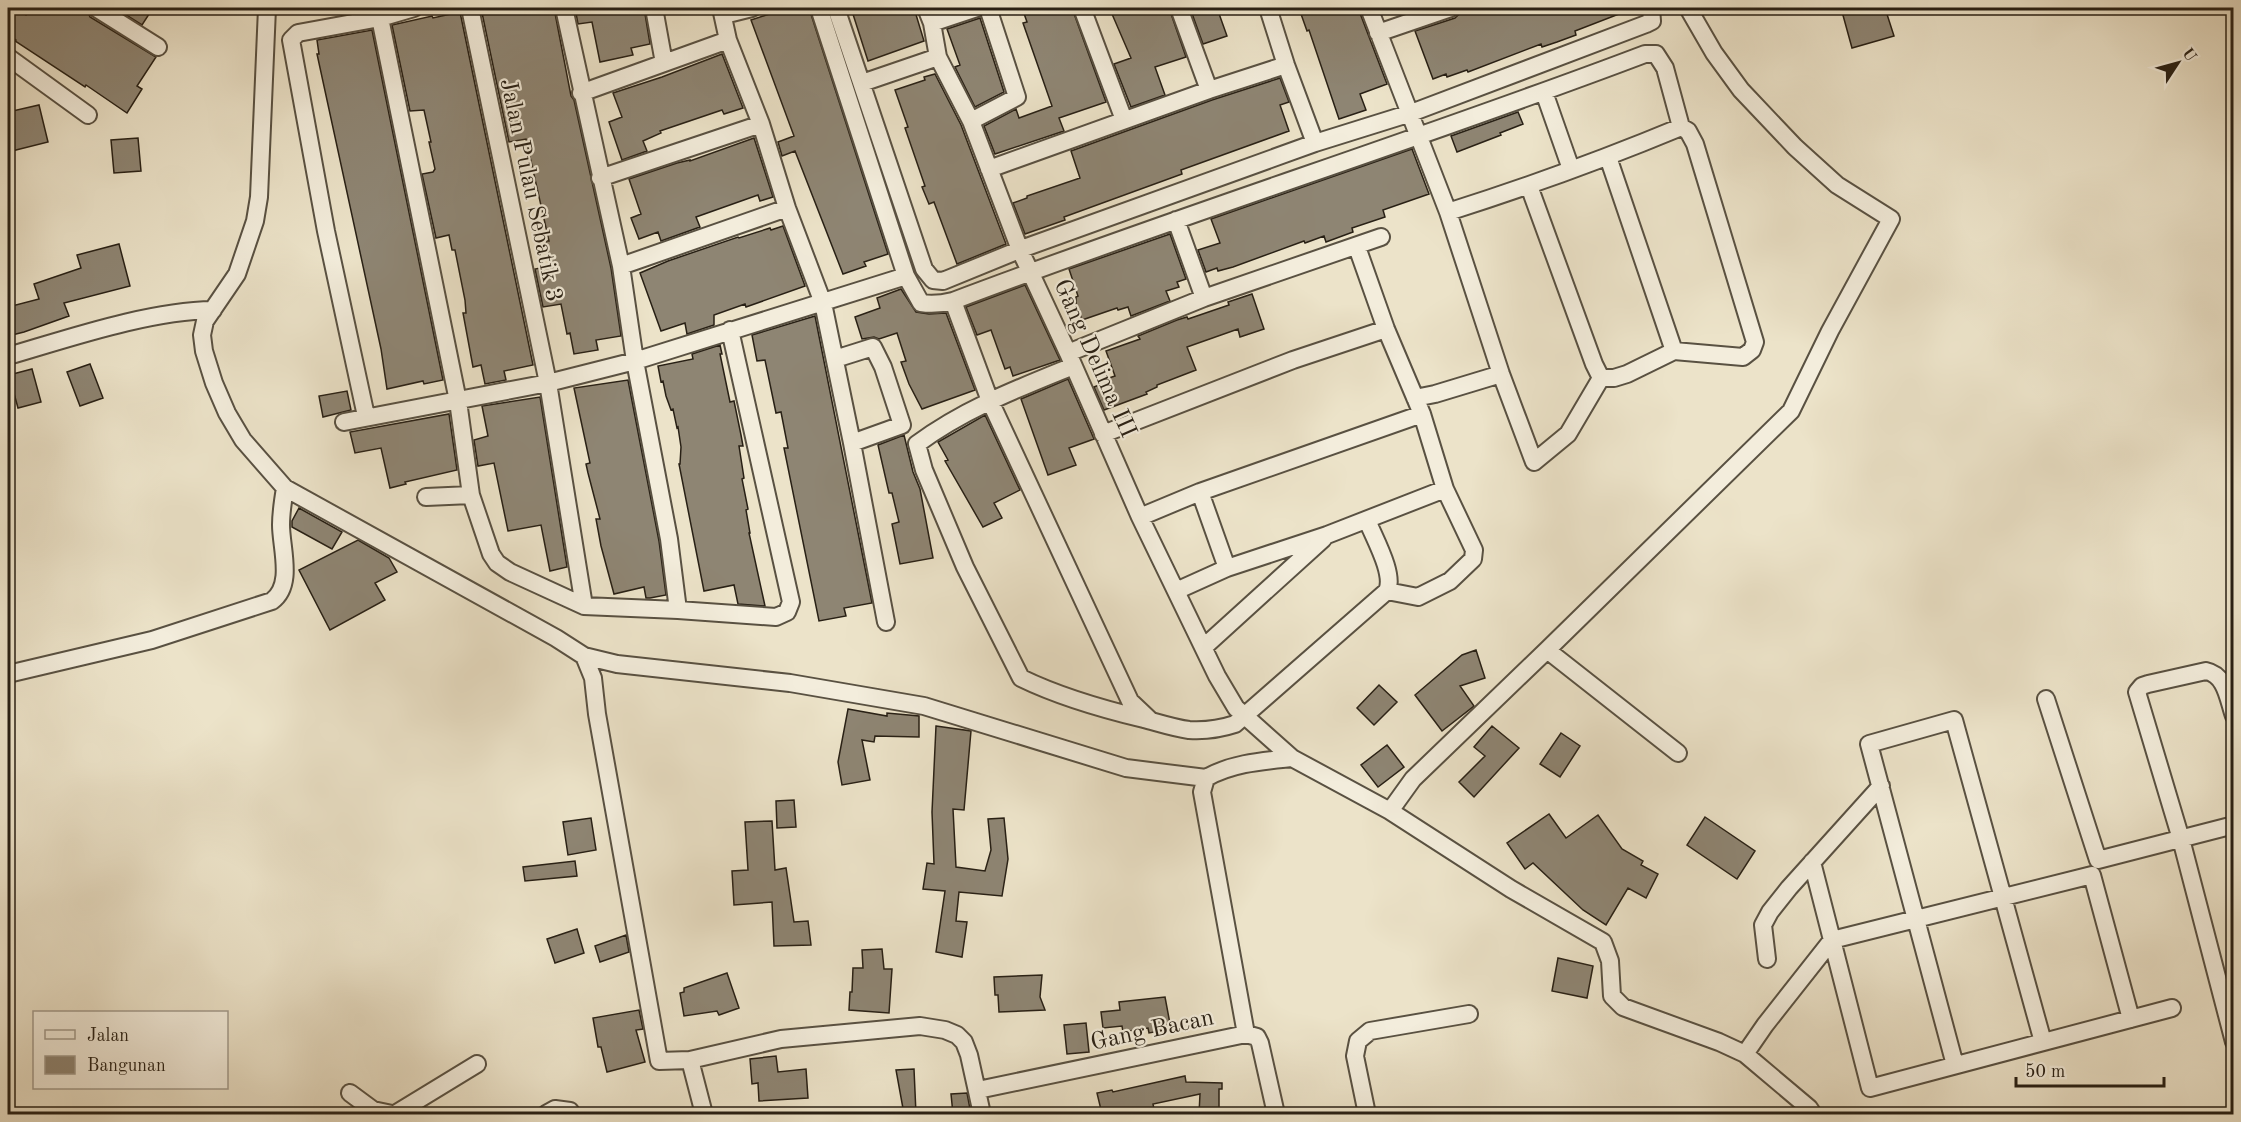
<svg xmlns="http://www.w3.org/2000/svg" width="2241" height="1122" font-family="'Old Standard TT',serif">
<rect width="100%" height="100%" fill="#ece3c9"/>
<filter id="stains"><feTurbulence type="fractalNoise" baseFrequency=".00333" numOctaves="4"/><feColorMatrix values="0 0 0 0 .2 0 0 0 0 .09 0 0 0 0 .02 0 0 0 .5 -.17"/></filter>
<radialGradient id="worn" r=".72"><stop offset=".6" stop-color="#630" stop-opacity="0"/><stop offset="1" stop-color="#630" stop-opacity=".3"/></radialGradient>
<path fill="#8e8573" stroke="#282015" stroke-width="1.5" d="M8,8H15L26,15L31,8H86L90,17L156,57L137,86L142,89L127,113L86,85L85,87L15,41L16,40L8,34Z
M115,8H153L142,25Z
M481,8H554L571,96L574,100L611,268L621,336L596,340L598,350L574,354L570,333L567,334L561,304L543,307L535,269L551,266L546,241H549L526,139L509,142Z
M575,8H644L650,44L631,48L633,55L600,62L592,22L578,24Z
M797,8H809L888,254L864,262L866,266L843,274L795,151L782,156L778,142L794,136L751,20L779,11L780,14Z
M851,8H914L924,41L868,61Z
M1022,8H1072L1106,102L1059,118L1064,131L995,154L984,126L1016,109L1019,118L1052,106L1023,23L1027,22Z
M1130,8H1169L1186,57L1155,67L1165,95L1131,107L1114,64L1131,58L1112,14Z
M1190,8H1217L1227,36L1203,44Z
M1308,8H1358L1387,84L1360,94L1366,110L1339,119L1309,30L1307,31L1301,14L1309,12Z
M1461,8H1632V9L1575,31L1576,35L1557,42L1542,47L1541,44L1468,72L1467,70L1447,77L1446,74L1433,79L1415,31L1455,18L1459,14Z
M1841,8H1885L1894,36L1852,48Z
M460,12L533,365L504,371L506,380L485,384L481,365L473,367L463,313H466L465,300L455,250H452L449,235L436,238L422,174L433,172L435,169L429,142H431L424,110L410,111L392,25L432,16L433,18Z
M980,18L1004,92L975,107L955,67L960,65L947,29Z
M372,30L443,380L424,384L423,381L387,389L381,349L317,54H319L317,40Z
M722,54L743,108L724,114L722,110L660,131L661,133L643,141L647,151L622,160L609,122L622,117L613,93L662,77Z
M935,74L961,125L1006,244L957,264L934,202L929,204L922,187L925,186L905,128L908,127L895,90L925,80L924,77Z
M1280,78L1289,102L1280,105L1289,131L1181,170L1182,174L1064,217L1065,220L1025,234L1013,203L1027,198V196L1080,178L1071,151L1212,100Z
M39,105L48,142L8,152V112Z
M1518,112L1523,124L1500,133L1501,135L1457,152L1451,136Z
M138,138L141,171L114,173L111,140Z
M754,138L773,197L760,201L758,195L696,217L700,227L661,241L658,232L639,239L631,218L641,214L629,179L677,163L690,160V161Z
M1412,149L1429,194L1383,210L1385,217L1352,228L1353,232L1326,242L1324,236L1305,243L1304,241L1233,267L1218,271L1217,268L1206,272L1198,250L1220,243L1211,219Z
M783,226L805,286L746,307L745,304L714,315V325L687,334L685,323L661,331L640,273L668,261L738,237L739,238L770,228L771,230Z
M1170,234L1186,279L1177,282L1179,287L1166,291L1170,301L1131,316L1128,307L1118,310L1117,308L1082,320L1076,304V297L1078,296L1069,269Z
M119,244L130,286L64,303L69,316L24,332L8,336V307L39,299L34,284L81,268L77,255Z
M1025,285L1060,360L1013,376L1010,367L1005,369L991,330L977,335L966,307Z
M901,289L916,312L929,314L946,313L975,390L922,409L909,384L901,362L906,361L897,333L879,339L874,337L862,339L855,317L880,308L877,298Z
M1252,294L1264,329L1240,337L1238,329L1187,347L1196,370L1157,385V387L1146,392L1147,394L1104,410L1094,387L1110,381L1109,378L1115,376L1106,351L1140,339L1138,336L1177,320L1187,317L1188,319L1229,305L1228,302Z
M815,316L872,603L844,608L846,616L819,621L784,448H788L781,412L776,413L765,360L757,361L752,335Z
M720,345L722,354H720L730,402L734,401L741,435L743,446H739L744,478L742,479L748,509L746,510L750,533H749L765,606L738,604L734,585L704,591L679,464H680L681,447L678,427L677,428L673,409L671,410L666,396L663,381L661,382L658,366L693,359L692,354Z
M90,364L103,398L80,406L67,372Z
M32,369L41,402L18,408L9,375Z
M1068,379L1094,439L1069,448L1076,465L1048,475L1021,399Z
M628,380L659,541L666,595L650,598H646L644,587L614,594L601,546L596,519H600L588,473L586,464L590,463L574,388Z
M347,391L351,410L323,417L319,396Z
M540,397L567,567L550,571L541,525L508,531L494,463L478,466L474,440L488,436L482,406Z
M449,414L457,470L405,482L406,484L390,488L381,448L355,453L350,432Z
M985,415L1020,490L994,503L1002,518L983,527L945,461L948,460L938,442Z
M904,435L913,472L920,489L933,558L900,564L892,524L899,522L892,493H889L878,445Z
M299,508L342,532L332,549L292,527V521Z
M358,540L389,558L397,572L375,583L385,600L330,630L299,570Z
M1476,650L1485,678L1460,686L1474,706L1442,731L1415,695L1462,655Z
M1379,685L1397,702L1374,725L1357,708Z
M848,709L887,716V713L919,716V737L875,736L874,742L862,740L870,780L842,785L838,762Z
M936,726L971,731L964,810L953,809L956,867L985,871L991,850L988,819L1004,818L1008,859L1002,896L959,892L956,921L967,922L962,957L936,952L945,891L923,889L927,863L934,864L932,812Z
M1492,726L1519,748L1474,797L1459,782L1485,756L1474,747Z
M1561,733L1580,746L1560,777L1540,764Z
M1387,745L1404,767L1378,787L1361,765Z
M794,800L796,827L777,828L776,801Z
M1549,814L1566,838L1598,815L1622,849L1643,861L1641,865L1658,874L1646,898L1628,888L1606,925L1583,910L1533,863L1525,869L1507,843Z
M1705,817L1755,851L1737,879L1687,845Z
M591,818L596,850L568,855L563,822Z
M772,821L775,870L786,868L794,922L808,921L811,945L774,946L772,902L734,905L732,871L748,870L745,822Z
M575,861L577,876L525,881L523,867Z
M577,929L584,953L555,963L547,939Z
M626,935L629,952L600,962L595,946Z
M882,949L884,969H892L889,1013L849,1010L850,992H852L853,968H863L862,950Z
M1558,958L1593,966L1587,998L1552,991Z
M727,973L739,1008L719,1015L717,1011L684,1016L680,993L684,992V988Z
M1042,975L1040,997L1045,1010L999,1012L998,995H995L994,977Z
M1165,997L1171,1029L1149,1033L1148,1028L1123,1032L1122,1026L1103,1028L1101,1012L1120,1010L1119,1002Z
M639,1010L643,1029L636,1030L645,1062L607,1072L601,1047H598L593,1018Z
M1086,1023L1089,1052L1067,1054L1064,1025Z
M776,1056L778,1072L806,1069L808,1098L759,1101L758,1083L752,1084L750,1059Z
M914,1069L916,1114H904L896,1070Z
M1185,1076L1186,1082L1222,1083V1089H1219V1114H1199L1200,1094L1153,1104L1155,1114H1102L1097,1093L1112,1090L1113,1092Z
M967,1093L971,1114H953L951,1094Z"/>
<g fill="none" stroke-linecap="round" stroke-linejoin="round">
<defs>
<path id="minor" d="M96,8L158,47
M267,8L259,197L255,221L237,274L205,321L202,335L204,351L214,383L227,413L243,440L285,488L556,638L584,656L593,678L597,714L659,1061L690,1060L781,1039L920,1026L945,1030L957,1035L964,1042L969,1055L982,1114
M470,8L548,383L584,606
M564,8L621,266L635,361L669,539L678,610
M654,8L664,63
M721,8L728,40L761,124L787,208L823,303L852,443L886,622
M819,8L906,276L921,303C933,305 941,304 953,301C1182,214 1416,141 1645,54H1656L1665,68L1681,127
M836,8L924,269L933,280L943,281L1024,248L1315,143L1411,113L1646,24L1652,21L1651,8
M926,8L932,23L938,57L971,121L1020,250L1068,353L1140,517L1217,676L1236,708L1292,758L1390,811
M1082,8L1124,120
M1179,8L1209,90
M1268,8L1286,65L1315,143
M1369,8L1448,212L1501,374L1534,462L1568,434L1601,378
M1688,8L1714,53L1741,90L1795,147L1837,185L1891,219L1830,331L1791,411L1547,650L1413,779L1390,811L1511,889L1603,942L1610,961L1612,996L1623,1007L1719,1042L1745,1054L1809,1108L1813,1114
M724,15L752,8
M380,18L458,401L471,495L491,554L497,563L510,572L584,606L678,610L776,617L787,612L791,602L730,330
M932,23L977,8
M1378,33L1451,8
M8,57L88,115
M862,83L938,57
M1544,92L1571,169
M581,93L728,40
M971,121L1017,97L988,8
M1608,157L1674,351
M989,169L1209,90L1286,65
M600,178L761,124
M1448,212C1527,187 1604,159 1681,127L1688,131L1695,144L1755,342L1752,350L1743,357L1674,351L1627,374L1614,378H1601L1594,364L1529,186
M1176,220L1204,298
M1357,247L1386,329L1422,414L1445,489L1474,550L1473,559L1450,581L1418,597L1387,591
M621,266L787,208
M953,301L990,401L1130,701L1149,719
M1068,353L1204,298L1381,237
M8,356C70,338 148,311 213,310
M835,359L873,347L883,367L902,425L852,443
M1073,366C1019,388 964,409 917,444L924,470L965,567L1021,678C1060,697 1102,709 1144,719C1159,723 1174,728 1189,730C1205,731 1220,729 1235,724L1387,591C1395,574 1374,538 1367,520
M1415,398L1435,394L1501,374
M366,416L326,231L291,40L298,33L380,18L414,8
M344,422L548,383L635,361L906,276
M1103,434L1293,360L1386,329
M1200,492L1227,568
M426,497L471,495
M1140,517L1200,492L1422,414
M1176,591L1227,568L1327,535L1445,489
M1204,647L1323,539
M1547,650L1678,753
M584,656L617,664L790,683L924,706L1126,768L1206,778
M8,674L152,640L272,601C294,585 281,548 281,525C281,513 283,500 285,488
M2046,699L2098,860L2234,825
M2234,716C2228,699 2226,675 2206,671L2148,684L2142,686L2137,692L2181,839L2234,1042
M1812,862L1870,1088L2172,1008
M1767,959L1763,925L1770,912L1789,888L1881,786
M1246,1034L1202,792L1206,778C1232,763 1263,761 1292,758
M1745,1054L1765,1025L1832,940L2092,875L2131,1019
M690,1060L704,1114
M1955,1065L1869,744L1954,720L2043,1042
M978,1090L1246,1034L1257,1037L1260,1043L1276,1114
M350,1093L373,1110L392,1114
M395,1114L477,1064
M546,1114L555,1109L570,1111L572,1114
M1367,1114L1355,1056L1358,1041L1370,1031L1469,1014"/>
</defs>
<use href="#minor" stroke="#595142" stroke-width="20"/>
<use href="#minor" stroke="#f3eddc" stroke-width="16"/>
</g>
<g text-anchor="middle" stroke-width="4.5" stroke-linejoin="round" paint-order="stroke">
<g font-size="24" fill="#282015" stroke="#f3eddc">
<text transform="translate(532 190) rotate(78)" y="8">Jalan Pulau Sebatik 3</text>
<text transform="translate(1096 358) rotate(66)" y="8">Gang Delima III</text>
<text transform="translate(1152 1029) rotate(-12)" y="8">Gang Bacan</text>
</g>
</g>
<rect width="2241" height="1122" fill="none" stroke="#ece3c9" stroke-width="30"/>
<rect x="9" y="9" width="2223" height="1104" fill="none" stroke="#282015" stroke-width="3"/>
<rect x="15" y="15" width="2211" height="1092" fill="none" stroke="#282015" stroke-width="1.5"/>
<rect x="33" y="1011" width="195" height="78" fill="#f3eddc" stroke="#a29b8c" stroke-width="1.5"/>
<rect x="45" y="1030" width="30" height="9" fill="#f3eddc" stroke="#a29b8c" stroke-width="1.5"/>
<text x="87" y="1041" font-size="18" fill="#282015">Jalan</text>
<rect x="45" y="1056" width="30" height="18" fill="#8e8573" stroke="#a29b8c" stroke-width="1.5"/>
<text x="87" y="1071" font-size="18" fill="#282015">Bangunan</text>
<g transform="translate(2178 63) rotate(54)" stroke="#f3eddc" stroke-width="4.5" paint-order="stroke">
<path d="M0-4.5L10 22L0 15L-10 22Z" fill="#282015"/>
<text y="-9" font-size="16" font-weight="bold" text-anchor="middle" fill="#282015">U</text>
</g>
<path d="M2016 1077v9h148v-9" fill="none" stroke="#282015" stroke-width="3"/>
<text x="2025" y="1077" font-size="18" fill="#282015" stroke="#f3eddc" stroke-width="4.5" paint-order="stroke">50 m</text>
<rect width="100%" height="100%" filter="url(#stains)"/>
<rect width="100%" height="100%" fill="url(#worn)"/>
</svg>
